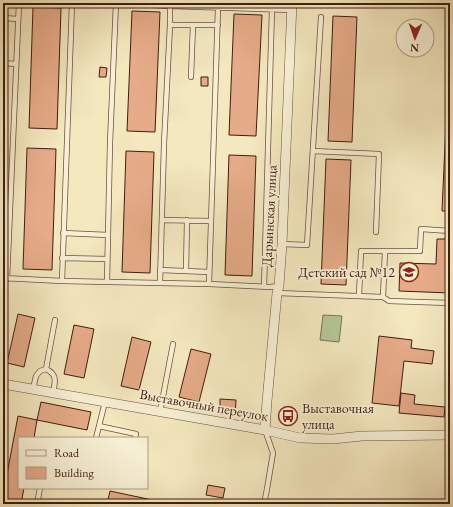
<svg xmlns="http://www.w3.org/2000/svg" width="453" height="507" font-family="'EB Garamond',serif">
<defs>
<pattern id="park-crowns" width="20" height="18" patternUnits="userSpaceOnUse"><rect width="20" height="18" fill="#b5c797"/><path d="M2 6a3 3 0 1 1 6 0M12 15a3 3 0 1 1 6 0" fill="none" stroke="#9daa81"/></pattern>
</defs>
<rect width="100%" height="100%" fill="#f4e8bf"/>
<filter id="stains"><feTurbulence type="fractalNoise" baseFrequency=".005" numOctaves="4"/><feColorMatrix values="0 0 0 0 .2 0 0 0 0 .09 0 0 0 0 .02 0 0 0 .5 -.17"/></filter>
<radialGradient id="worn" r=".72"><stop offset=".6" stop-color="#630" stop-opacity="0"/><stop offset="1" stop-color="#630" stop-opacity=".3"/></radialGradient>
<path fill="url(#park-crowns)" stroke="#7a7254" d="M3,150H6L5,209H3Z"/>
<path fill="#b5c797" stroke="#7a7254" d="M3,78H7V107L3,108Z
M323,315L342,316L339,342L320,340Z"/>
<path fill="#e6ab88" stroke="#3f1d11" d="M450,3V105H446Z
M33,7L61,8L57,129L29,128Z
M132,11L160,12L155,132L127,131Z
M234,14L262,15L256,136L229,135Z
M333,16L357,17L352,142L328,141Z
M100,67L107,68L106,77H99Z
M201,77H208V86H201Z
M446,122H450V211H442Z
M27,148L56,149L52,270L23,269Z
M126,151L154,152L150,273L122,272Z
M229,155L256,156L252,276L225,275Z
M326,159L351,160L346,285L321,284Z
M437,239H450V293L399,291L400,263L436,264Z
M18,314L35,318L24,367L7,363Z
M74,325L94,329L84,378L64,374Z
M379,336L412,340L411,348L434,351L432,364L404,361L399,406L372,403Z
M132,337L151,342L139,390L121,386Z
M191,349L211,354L199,402L179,397Z
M401,393L415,395L414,404L445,407L444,417L399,413Z
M220,399L236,400L235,415L220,414Z
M41,402L91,412L87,430L37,420Z
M18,416L37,420L34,438H19V488H24L21,504H3V495Z
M208,485L225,488L223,498L206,495Z
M110,491L171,504H107Z"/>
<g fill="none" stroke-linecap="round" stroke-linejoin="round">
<defs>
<path id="service" d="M170,6L292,10
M3,18L18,19
M170,25H218
M3,63L16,64
M191,77L193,25
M313,151L379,154L376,232
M162,220L211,221
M63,233L108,235
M282,244L307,245L321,17
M62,258L107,259
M160,270L209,272
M186,271L187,220
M3,278L62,281L72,3H66
M7,279L19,3
M62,281L160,283L164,144L170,25V6L116,3H72
M107,282L110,143L116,3
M160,283L209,284L270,287L279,286
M209,284L218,8
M264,287L272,9
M277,293L383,297L389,301L450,303
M359,296L361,251H385
M383,297L385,251H420L421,229L450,231
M46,369L55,320
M33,389L36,376L40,371L46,369C58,375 55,382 53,393
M160,412L173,344
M99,426L136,434L135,438
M96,438L105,402
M37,504L40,488
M264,504L267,489L273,453L265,430"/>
<path id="minor" d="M3,384L265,430L300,438L333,439L362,436L450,435
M265,430L267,401L277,293L279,286L282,244L292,3"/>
</defs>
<use href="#service" stroke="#6c503c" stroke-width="6"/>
<use href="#minor" stroke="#6c503c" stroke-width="10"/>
<use href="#service" stroke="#f8f0d5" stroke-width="4.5"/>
<use href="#minor" stroke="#f8f0d5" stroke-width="9"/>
</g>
<defs>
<symbol id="school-ring" viewBox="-11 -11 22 22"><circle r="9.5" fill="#f8f0d5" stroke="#8f2418" stroke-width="1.5"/><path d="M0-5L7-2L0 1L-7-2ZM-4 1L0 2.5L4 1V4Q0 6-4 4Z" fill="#8f2418"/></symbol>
<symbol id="bus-ring" viewBox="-11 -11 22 22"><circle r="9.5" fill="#f8f0d5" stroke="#8f2418" stroke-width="1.5"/><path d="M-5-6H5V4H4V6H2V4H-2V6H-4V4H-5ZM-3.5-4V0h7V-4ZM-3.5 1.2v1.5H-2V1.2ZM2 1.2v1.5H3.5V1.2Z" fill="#8f2418"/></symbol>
</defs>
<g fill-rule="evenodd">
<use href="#school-ring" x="398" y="261" width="22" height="22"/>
<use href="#bus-ring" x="277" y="405" width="22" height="22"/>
</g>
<g text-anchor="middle" stroke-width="3.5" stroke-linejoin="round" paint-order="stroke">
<g font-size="14" fill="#3f1d11" stroke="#f8f0d5">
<text transform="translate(269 216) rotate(-87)" y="5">Дарьинская улица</text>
<text transform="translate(204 405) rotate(10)" y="5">Выставочный переулок</text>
</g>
<g font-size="14" fill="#3f1d11" stroke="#f8f0d5" text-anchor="end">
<text x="395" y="277">Детский сад №12</text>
<text x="302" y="413" text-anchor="start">Выставочная<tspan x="302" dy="16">улица</tspan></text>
</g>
</g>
<rect width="453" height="507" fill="none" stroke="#f4e8bf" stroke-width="16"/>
<rect x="4" y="4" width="445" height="499" fill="none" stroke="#3f1d11" stroke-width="2"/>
<rect x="8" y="8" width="437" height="491" fill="none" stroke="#3f1d11"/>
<rect x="18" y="437" width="130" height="52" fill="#f8f0d5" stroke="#ae9c87"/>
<rect x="26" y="450" width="20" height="6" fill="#f8f0d5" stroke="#ae9c87"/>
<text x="54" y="457" font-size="12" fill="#3f1d11">Road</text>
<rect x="26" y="467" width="20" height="12" fill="#e6ab88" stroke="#ae9c87"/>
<text x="54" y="477" font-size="12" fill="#3f1d11">Building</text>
<g transform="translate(415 38) rotate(182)"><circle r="19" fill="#f8f0d5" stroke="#ae9c87"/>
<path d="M0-3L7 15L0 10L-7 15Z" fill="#8f2418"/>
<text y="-6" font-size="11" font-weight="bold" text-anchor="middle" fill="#3f1d11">N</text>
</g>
<rect width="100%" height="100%" filter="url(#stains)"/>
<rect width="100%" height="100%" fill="url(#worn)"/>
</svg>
